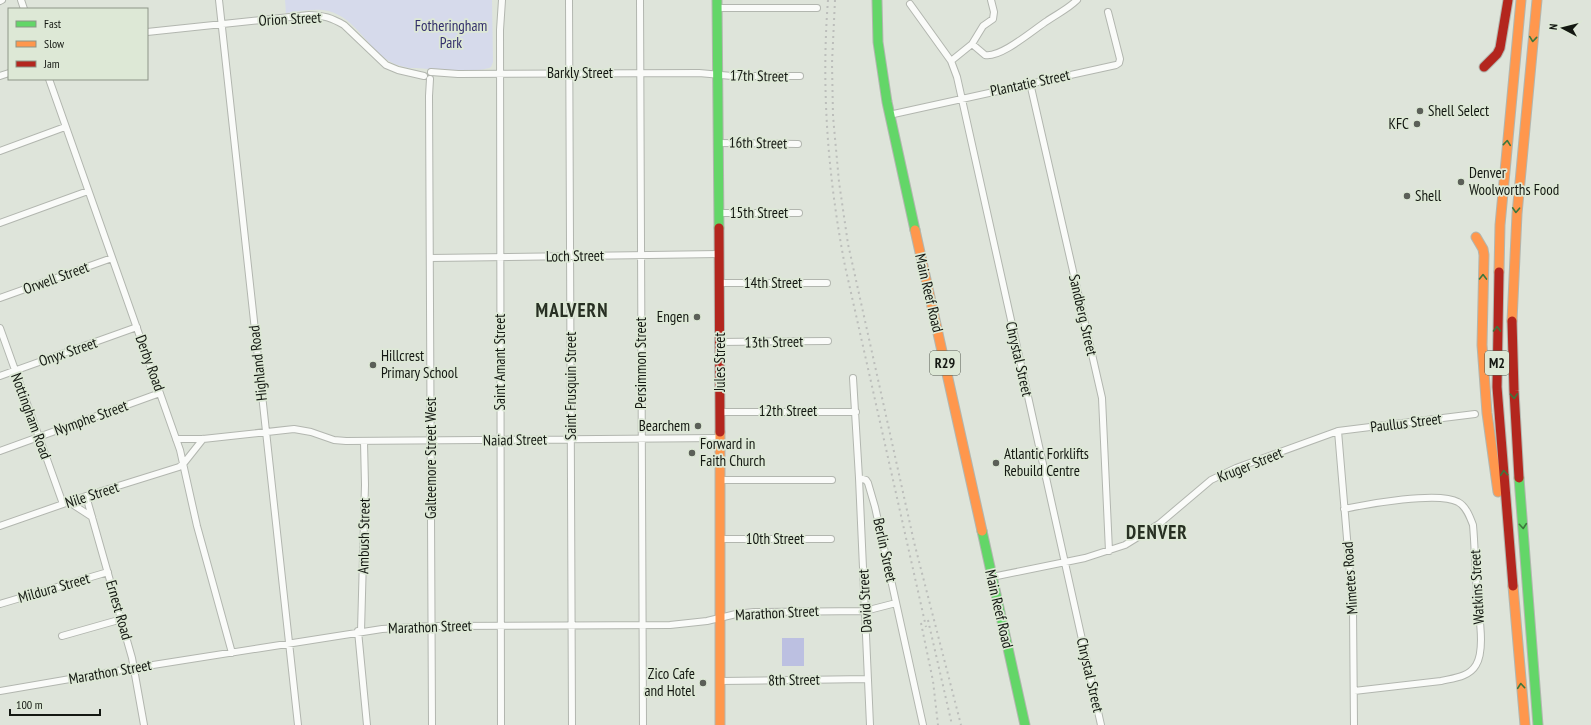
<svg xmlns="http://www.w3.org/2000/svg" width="1591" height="725" font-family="'PT Sans Narrow',sans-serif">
<rect width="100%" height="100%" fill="#dee4da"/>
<path fill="#d6daeb" d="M285,0H492L493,62L491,67C479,74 425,68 409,68C402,66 395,65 389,61C365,46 354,14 323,10C311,9 298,11 286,13Z"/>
<path fill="#bcc0e1" d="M782,638H804V666H782Z"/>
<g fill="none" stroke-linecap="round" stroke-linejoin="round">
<defs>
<path id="street" d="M21,0L24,9
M219,0L298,725
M569,0L572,725
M640,0L643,725
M0,1L2,0
M910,4L951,61L957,77L1101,725
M717,8H817
M147,32L309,15C323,15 332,18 344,25L386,65L398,70L424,76
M972,44L985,55C1001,58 1033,30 1047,21C1057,14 1068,9 1077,0
M951,61L972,44L983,26L993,19L994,12L991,0
M431,72L458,74L699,73L732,76H800
M0,76L9,73
M49,79L180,450L197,526L232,653
M430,79L429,96L432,725
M1030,83L1102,398L1109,551
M889,115L1116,65L1119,63L1120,59L1108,12
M718,143L798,144
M0,151L65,127
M718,213H799
M0,223L88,191
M430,258L719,254
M719,283H827
M0,298L112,258
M0,328L63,504
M720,342L828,341
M0,376L137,327
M853,378L859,478L866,480L868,483L875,507L923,725
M720,412H856
M1338,431L1353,610L1354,725
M176,439H203L294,429L311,432L334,440L346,441L720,438
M0,451L160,393
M859,478L870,725
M719,480H832
M86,496L132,658L144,725
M69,502L92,517
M1344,509C1367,504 1439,491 1458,502C1466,506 1470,517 1473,525C1475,547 1475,570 1477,592C1478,611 1486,649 1476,665C1469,677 1454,678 1441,681L1354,691
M0,526L86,496L179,467L184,463L203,439
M719,539H831
M992,577L1085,558L1125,545L1159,524L1211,480L1236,468L1338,431L1475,414
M0,604L108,572
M358,631L367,725
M361,631L365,485L364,442
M62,636L122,619
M720,681L868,679
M0,691L134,668L382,629L432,626L670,625L707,621L736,614L754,612L865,611L896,603
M501,725L500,30L502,0"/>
<path id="fast" d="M717,0L719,228
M877,0L878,42L887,102L915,230
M1519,478L1538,725
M982,531L1025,725"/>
<path id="slow" d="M915,230L982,531
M1476,237L1483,249L1484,255L1482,345L1487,413L1498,492
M1499,272L1500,225L1521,0
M1512,321L1517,214L1537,0
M720,432V725
M1513,586L1525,725"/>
<path id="jam" d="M1484,67L1497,54L1500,48L1508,0
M719,228L720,432
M1499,272L1497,387L1513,586
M1512,321L1514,391L1519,478"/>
</defs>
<use href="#street" stroke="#b2b6af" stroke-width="8"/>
<use href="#fast" stroke="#b2b6af" stroke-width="11"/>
<use href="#slow" stroke="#b2b6af" stroke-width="11"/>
<use href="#jam" stroke="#b2b6af" stroke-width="11"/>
<use href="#street" stroke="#fafbf9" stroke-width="6"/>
<use href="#fast" stroke="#63d668" stroke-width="9"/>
<use href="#slow" stroke="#ff974d" stroke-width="9"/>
<use href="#jam" stroke="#b3261e" stroke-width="9"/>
<path stroke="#bcbebb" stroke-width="2" stroke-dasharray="2 4" stroke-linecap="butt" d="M828,0C821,89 828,178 845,266L926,627
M835,0L832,63L833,116L839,182L848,244L914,542L961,725
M928,620L952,725
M921,623L933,681L938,725"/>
</g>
<defs><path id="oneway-chevron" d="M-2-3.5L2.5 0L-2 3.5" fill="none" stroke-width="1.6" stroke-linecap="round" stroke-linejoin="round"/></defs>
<g stroke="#3c773d">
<use href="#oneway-chevron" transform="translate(1533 39) rotate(96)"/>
<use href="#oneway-chevron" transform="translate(1507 143) rotate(-84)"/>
<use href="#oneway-chevron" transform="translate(1516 210) rotate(93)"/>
<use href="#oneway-chevron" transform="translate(1483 277) rotate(-89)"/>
<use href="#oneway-chevron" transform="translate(1497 329) rotate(-89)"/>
<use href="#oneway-chevron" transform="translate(1514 396) rotate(87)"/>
<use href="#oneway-chevron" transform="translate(1504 473) rotate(-95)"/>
<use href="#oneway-chevron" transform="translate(1523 526) rotate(85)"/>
<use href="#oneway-chevron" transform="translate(1521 686) rotate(-95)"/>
</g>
<g fill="#5b5f58" stroke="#dde8d6" stroke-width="1.5">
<circle cx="1420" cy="111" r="4"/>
<circle cx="1417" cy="124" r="4"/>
<circle cx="1461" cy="182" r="4"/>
<circle cx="1407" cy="196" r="4"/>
<circle cx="697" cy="317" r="4"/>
<circle cx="373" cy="365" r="4"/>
<circle cx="698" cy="426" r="4"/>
<circle cx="692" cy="453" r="4"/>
<circle cx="996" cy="463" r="4"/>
<circle cx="703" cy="683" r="4"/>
</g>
<g text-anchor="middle" stroke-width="3.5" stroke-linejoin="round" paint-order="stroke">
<g fill="#dde8d6" stroke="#50564d" stroke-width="1">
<rect x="930" y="351" width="30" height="24" rx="3"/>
<rect x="1485" y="351" width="24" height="24" rx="3"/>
</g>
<g font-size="14" font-weight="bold" fill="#141812">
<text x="945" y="368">R29</text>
<text x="1497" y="368">M2</text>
</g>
<g font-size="15" fill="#141812" stroke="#dde8d6">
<text transform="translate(290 19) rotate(-3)" y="5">Orion Street</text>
<text x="580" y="78">Barkly Street</text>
<text transform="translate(759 76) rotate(1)" y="5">17th Street</text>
<text transform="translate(1030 83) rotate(-12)" y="5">Plantatie Street</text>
<text transform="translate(758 143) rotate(1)" y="5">16th Street</text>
<text x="759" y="218">15th Street</text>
<text transform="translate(575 256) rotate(-1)" y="5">Loch Street</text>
<text transform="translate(56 278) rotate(-20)" y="5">Orwell Street</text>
<text x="773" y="288">14th Street</text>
<text transform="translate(929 293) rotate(77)" y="5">Main Reef Road</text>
<text transform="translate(1083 315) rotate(77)" y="5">Sandberg Street</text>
<text transform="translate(774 342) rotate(-1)" y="5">13th Street</text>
<text transform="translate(68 352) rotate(-19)" y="5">Onyx Street</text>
<text transform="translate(1019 359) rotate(77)" y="5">Chrystal Street</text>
<text transform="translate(500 362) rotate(-90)" y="5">Saint Amant Street</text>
<text transform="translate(720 362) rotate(-90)" y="5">Jules Street</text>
<text transform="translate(150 363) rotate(70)" y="5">Derby Road</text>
<text transform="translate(258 363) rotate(-96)" y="5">Highland Road</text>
<text transform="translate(641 363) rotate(-90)" y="5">Persimmon Street</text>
<text transform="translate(571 386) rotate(-90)" y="5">Saint Frusquin Street</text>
<text x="788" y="416">12th Street</text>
<text transform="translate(31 416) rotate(70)" y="5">Nottingham Road</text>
<text transform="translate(91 418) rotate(-20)" y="5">Nymphe Street</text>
<text transform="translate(1406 423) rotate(-7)" y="5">Paullus Street</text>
<text transform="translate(515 440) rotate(-1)" y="5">Naiad Street</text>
<text transform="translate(431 458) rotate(-90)" y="5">Galteemore Street West</text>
<text transform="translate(1250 465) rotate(-22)" y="5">Kruger Street</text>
<text transform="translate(92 495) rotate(-18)" y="5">Nile Street</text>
<text transform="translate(364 536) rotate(-89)" y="5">Ambush Street</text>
<text x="775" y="544">10th Street</text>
<text transform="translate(885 550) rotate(78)" y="5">Berlin Street</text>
<text transform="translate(1350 578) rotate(-94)" y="5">Mimetes Road</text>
<text transform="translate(1477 587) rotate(-93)" y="5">Watkins Street</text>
<text transform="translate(54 588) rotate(-16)" y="5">Mildura Street</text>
<text transform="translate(865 601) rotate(-93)" y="5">David Street</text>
<text transform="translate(999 609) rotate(77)" y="5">Main Reef Road</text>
<text transform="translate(119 610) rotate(74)" y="5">Ernest Road</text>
<text transform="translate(777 613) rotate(-3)" y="5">Marathon Street</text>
<text transform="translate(430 627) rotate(-2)" y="5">Marathon Street</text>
<text transform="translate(110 672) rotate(-10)" y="5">Marathon Street</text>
<text transform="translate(1090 675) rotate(77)" y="5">Chrystal Street</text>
<text transform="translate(794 680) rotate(-1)" y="5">8th Street</text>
</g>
<g font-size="15" fill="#332f6c" stroke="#dde8d6">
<text x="451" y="31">Fotheringham<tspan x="451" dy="17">Park</tspan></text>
</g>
<g font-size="15" fill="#141812" stroke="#dde8d6" text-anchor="start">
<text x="1428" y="116">Shell Select</text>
<text x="1409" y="129" text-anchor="end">KFC</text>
<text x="1469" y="178">Denver<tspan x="1469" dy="17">Woolworths Food</tspan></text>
<text x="1415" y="201">Shell</text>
<text x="689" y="322" text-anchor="end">Engen</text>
<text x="381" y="361">Hillcrest<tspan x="381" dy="17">Primary School</tspan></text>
<text x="690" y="431" text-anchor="end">Bearchem</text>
<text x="700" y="449">Forward in<tspan x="700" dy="17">Faith Church</tspan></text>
<text x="1004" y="459">Atlantic Forklifts<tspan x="1004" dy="17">Rebuild Centre</tspan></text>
<text x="695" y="679" text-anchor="end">Zico Cafe<tspan x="695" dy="17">and Hotel</tspan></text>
</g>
<g font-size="19" font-weight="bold" letter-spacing="1" fill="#283023" stroke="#dde8d6">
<text x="572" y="317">MALVERN</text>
<text x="1157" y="539">DENVER</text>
</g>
</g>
<rect x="8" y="8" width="140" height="72" fill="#dde8d6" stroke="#8d9588"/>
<rect x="16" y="21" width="20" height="6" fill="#63d668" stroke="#8d9588"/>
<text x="44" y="28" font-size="12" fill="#141812">Fast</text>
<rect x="16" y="41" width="20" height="6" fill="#ff974d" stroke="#8d9588"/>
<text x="44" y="48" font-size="12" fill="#141812">Slow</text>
<rect x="16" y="61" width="20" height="6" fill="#b3261e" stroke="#8d9588"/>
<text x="44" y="68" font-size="12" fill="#141812">Jam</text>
<g transform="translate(1563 28) rotate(277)" stroke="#dde8d6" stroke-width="3" paint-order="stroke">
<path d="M0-3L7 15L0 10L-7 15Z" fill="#141812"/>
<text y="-6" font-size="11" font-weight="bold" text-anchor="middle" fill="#141812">N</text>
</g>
<path d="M10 709v6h90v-6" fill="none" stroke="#141812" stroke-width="2"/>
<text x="16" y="709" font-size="12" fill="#141812" stroke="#dde8d6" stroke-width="3" paint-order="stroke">100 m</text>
</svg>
